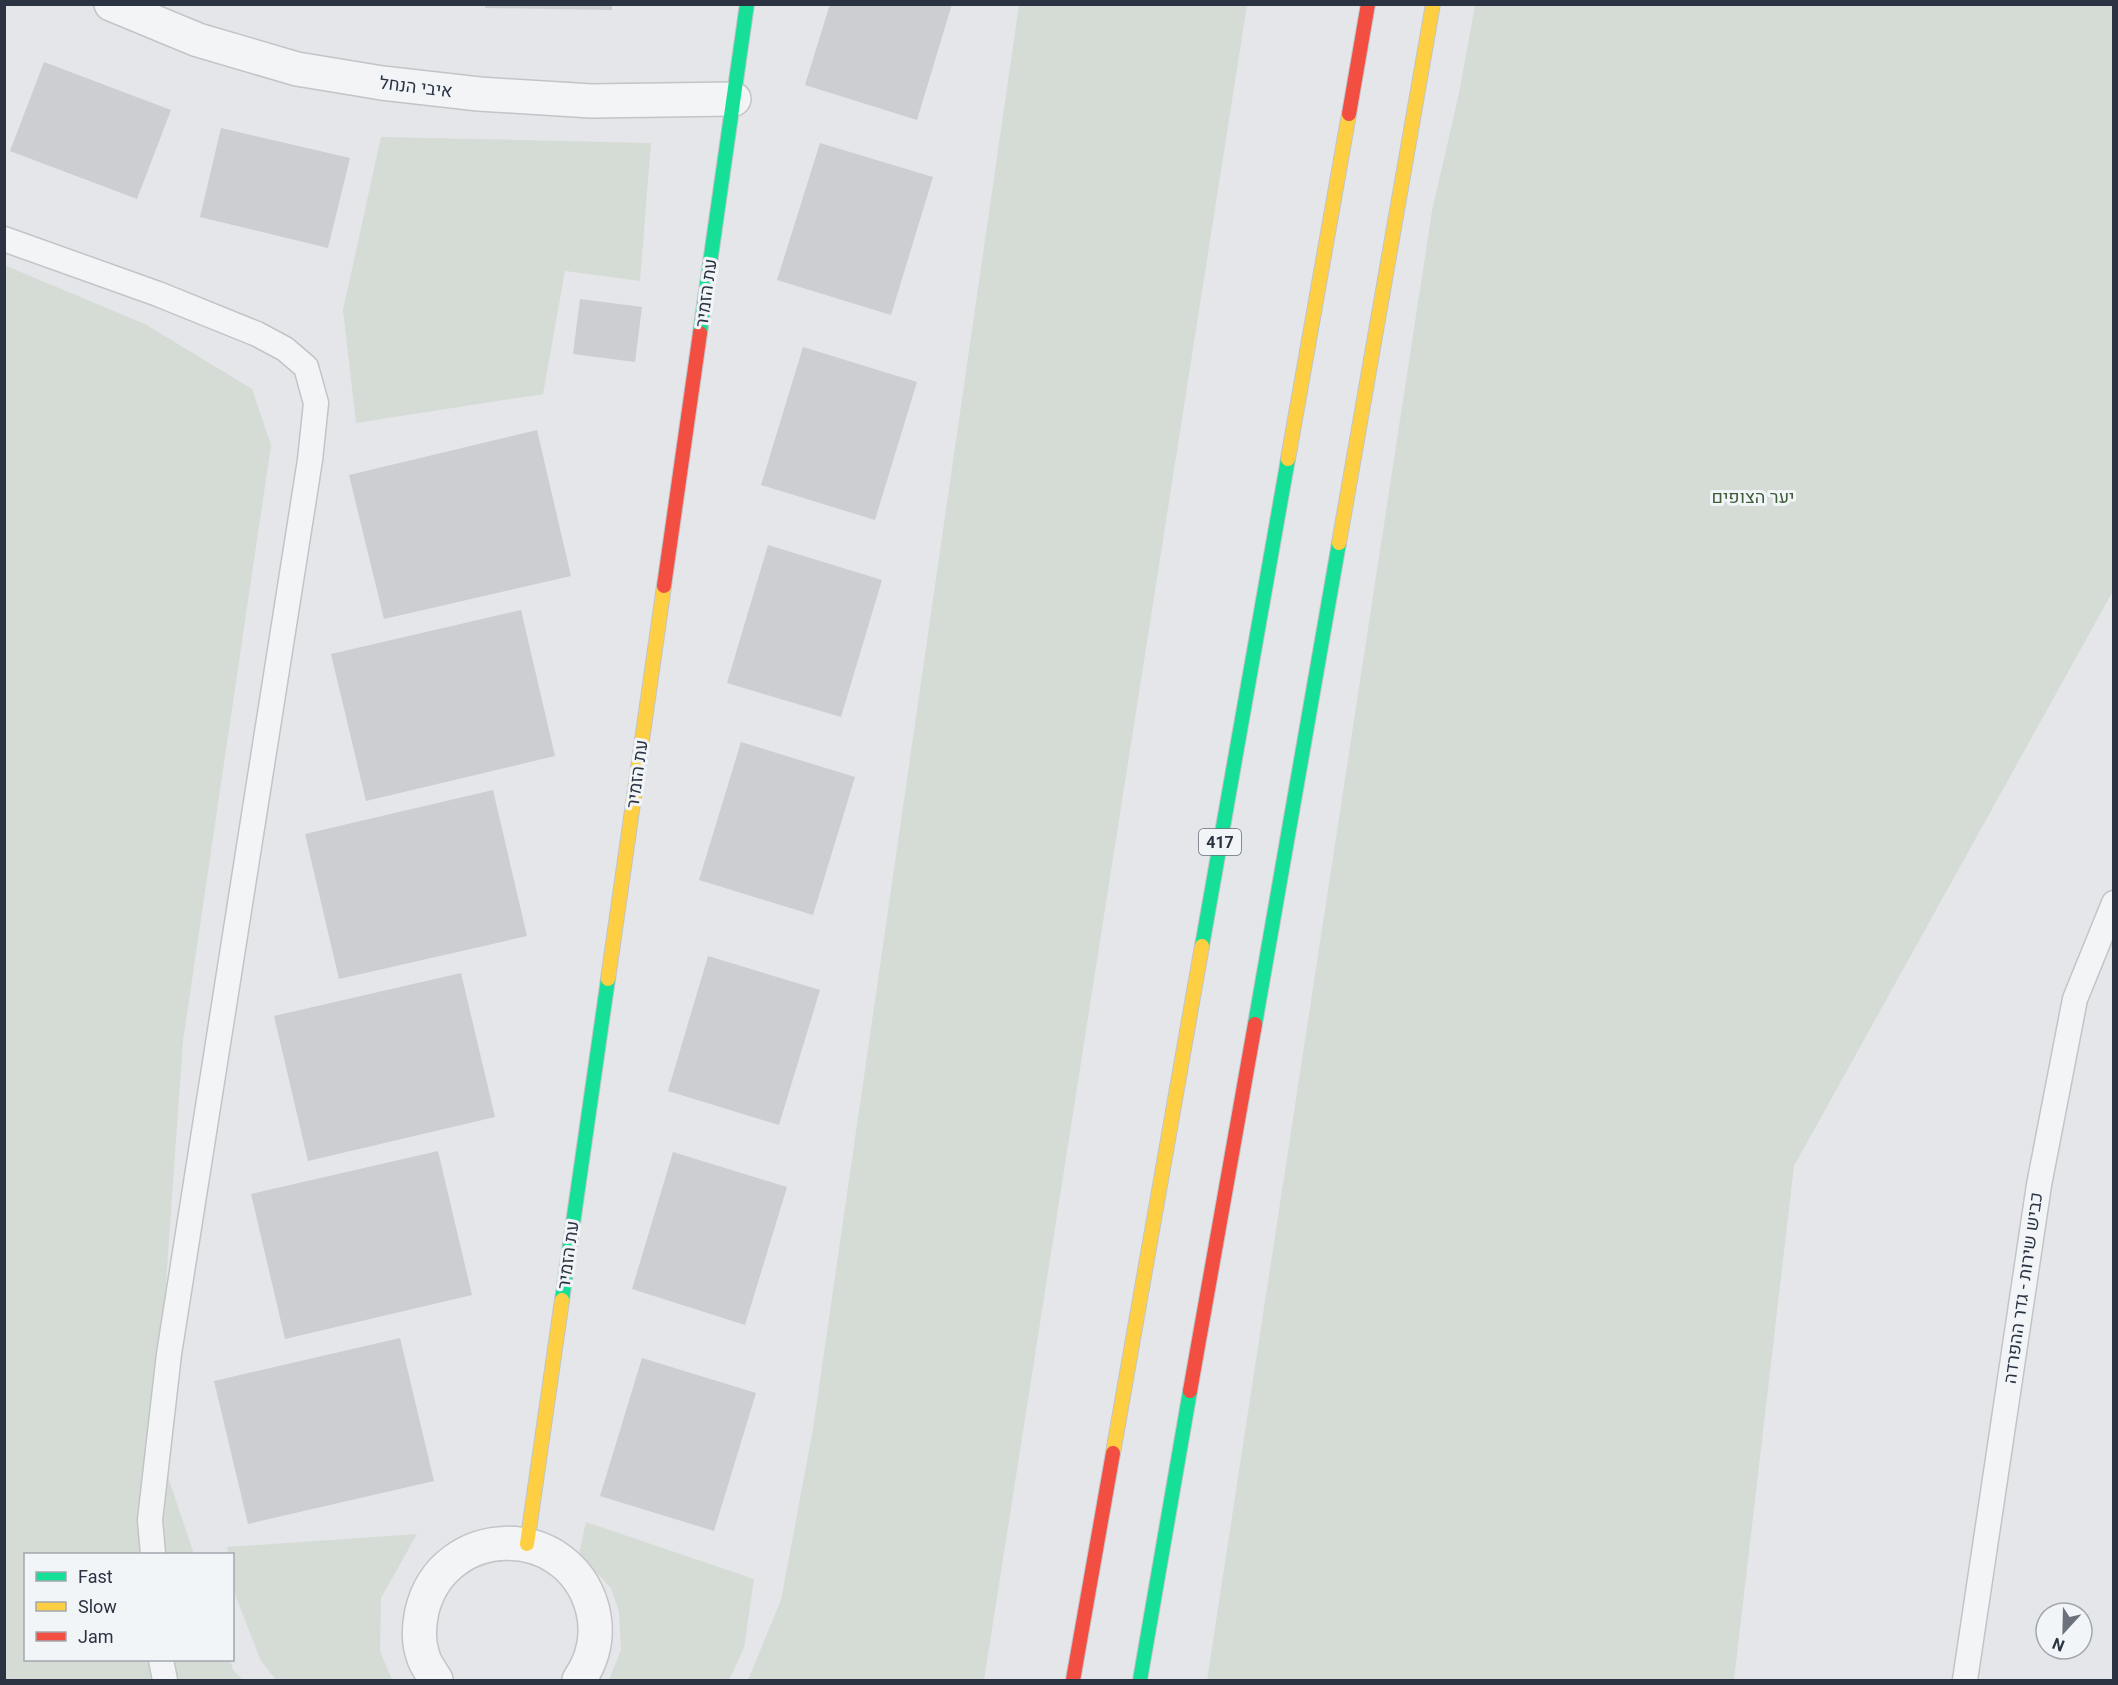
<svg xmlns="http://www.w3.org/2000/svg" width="2118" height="1685" font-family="Roboto,Heebo,sans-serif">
<rect width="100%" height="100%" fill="#e4e6e9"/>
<path fill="#d5dcd5" d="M1019,5H1247L984,1680H748L781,1600L813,1429Z
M1475,5H2113V591L1794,1166L1734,1680H1207L1432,211L1459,93Z
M381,137L651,143L640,281L565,271L543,394L356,423L343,310Z
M4,265L145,324L252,389L271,445L183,1041L155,1439L194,1554H26V1660H230L233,1670L243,1680H5Z
M586,1522L754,1579L744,1648L729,1680H609L621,1650L619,1612L611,1588L579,1554Z
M417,1534L381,1598L380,1651L392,1680H276L261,1661L235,1595L233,1580L232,1554H228L227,1547Z"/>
<path fill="#ccced1" d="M485,4H612V10L485,8Z
M830,4H952L917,120L805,85Z
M44,62L171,110L137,199L10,151Z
M221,128L350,158L328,248L200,217Z
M820,143L933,177L891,315L777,280Z
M580,299L642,307L635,362L573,354Z
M803,347L917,382L875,520L761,485Z
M537,430L571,576L384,619L349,475Z
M768,545L882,580L841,717L727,683Z
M521,610L555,756L366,801L331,654Z
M741,742L855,777L813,915L699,880Z
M493,790L527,936L339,979L305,834Z
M708,956L820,990L779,1125L668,1091Z
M461,973L495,1117L308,1161L274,1016Z
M438,1151L472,1295L285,1339L251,1194Z
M673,1152L787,1187L745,1325L632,1289Z
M400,1338L434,1481L248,1524L214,1381Z
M642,1358L756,1393L714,1531L600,1496Z"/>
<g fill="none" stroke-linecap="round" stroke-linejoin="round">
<defs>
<path id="lane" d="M4,239L158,294L257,334L285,349L306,367L316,403L310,460L169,1354L150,1520L153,1554
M161,1660L165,1680
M1965,1680L2039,1185L2075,999L2114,903"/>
<path id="street" d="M111,4L198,40L297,69L382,83L479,94L591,101L734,99
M436,1680C432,1673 425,1664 423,1656C418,1642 419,1625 422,1611C443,1523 567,1520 592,1607C599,1633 594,1658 579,1680"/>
<path id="fast" d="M700,333L747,4
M1202,946L1288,459
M1255,1024L1339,543
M562,1300L608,979
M1140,1680L1190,1391"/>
<path id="slow" d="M1288,459L1349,114
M1339,543L1433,4
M608,979L664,586
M1113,1453L1202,946
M527,1544L562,1300"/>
<path id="jam" d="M1349,114L1368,4
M664,586L700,333
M1190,1391L1255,1024
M1073,1680L1113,1453"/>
</defs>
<use href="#lane" stroke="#c2c4c7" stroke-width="27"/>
<use href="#street" stroke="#c2c4c7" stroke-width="36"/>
<use href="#fast" stroke="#c2c4c7" stroke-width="16"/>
<use href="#slow" stroke="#c2c4c7" stroke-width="16"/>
<use href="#jam" stroke="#c2c4c7" stroke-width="16"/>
<use href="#lane" stroke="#f3f4f6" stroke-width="24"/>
<use href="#street" stroke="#f3f4f6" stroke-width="33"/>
<use href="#fast" stroke="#16e098" stroke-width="14"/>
<use href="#slow" stroke="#ffcf43" stroke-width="14"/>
<use href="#jam" stroke="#f24e42" stroke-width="14"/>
</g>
<g text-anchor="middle" stroke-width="6" stroke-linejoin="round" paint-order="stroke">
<rect fill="#f2f5f8" stroke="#676d79" stroke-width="1.5" x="1199" y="829" width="42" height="26" rx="4.5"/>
<g font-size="16" font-weight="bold" fill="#2b3342">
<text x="1220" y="848">417</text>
</g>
<g font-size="18" fill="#2b3342" stroke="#f2f5f8">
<text transform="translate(416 87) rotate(7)" y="6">איבי הנחל</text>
<text transform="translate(706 293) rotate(-82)" y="6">עת הזמיר</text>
<text transform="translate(637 774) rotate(-82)" y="6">עת הזמיר</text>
<text transform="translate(568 1255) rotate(-82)" y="6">עת הזמיר</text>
<text transform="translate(2023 1288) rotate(-82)" y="6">כביש שירות - גדר ההפרדה</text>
</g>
<g font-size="18" fill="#405d39" stroke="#f2f5f8">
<text x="1753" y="503">יער הצופים</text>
</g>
</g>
<rect width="2118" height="1685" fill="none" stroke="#2b3342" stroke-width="12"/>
<rect x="24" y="1553" width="210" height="108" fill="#f2f5f8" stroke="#a2a7af" stroke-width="1.5"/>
<rect x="36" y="1572" width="30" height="9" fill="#16e098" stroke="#a2a7af" stroke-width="1.5"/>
<text x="78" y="1583" font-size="18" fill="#2b3342">Fast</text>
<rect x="36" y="1602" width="30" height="9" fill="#ffcf43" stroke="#a2a7af" stroke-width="1.5"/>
<text x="78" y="1613" font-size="18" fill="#2b3342">Slow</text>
<rect x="36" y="1632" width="30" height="9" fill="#f24e42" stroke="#a2a7af" stroke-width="1.5"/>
<text x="78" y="1643" font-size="18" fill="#2b3342">Jam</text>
<g transform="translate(2064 1631) rotate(202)"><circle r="28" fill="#f2f5f8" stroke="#a2a7af" stroke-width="1.5"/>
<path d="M0-4.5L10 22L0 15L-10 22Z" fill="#6c727c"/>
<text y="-9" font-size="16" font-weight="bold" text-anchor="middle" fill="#2b3342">N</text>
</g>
</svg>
